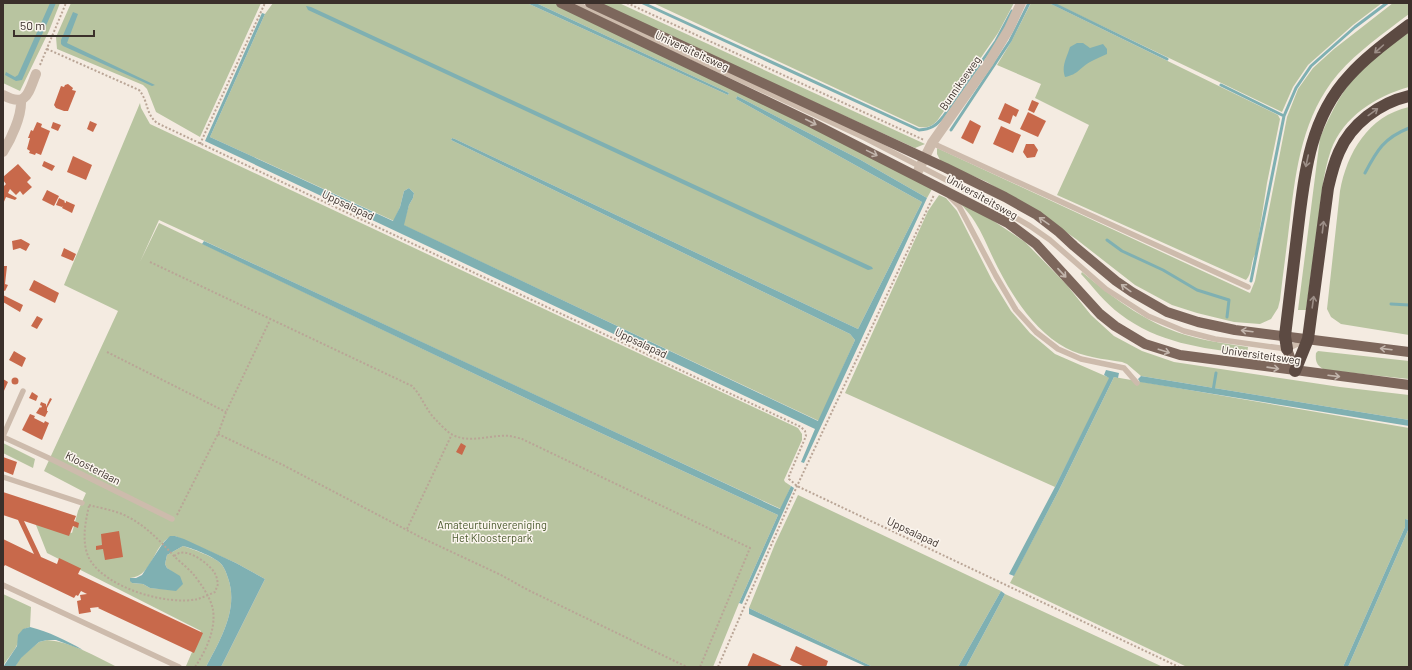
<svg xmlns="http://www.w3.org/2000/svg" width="1412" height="670" font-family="Barlow,sans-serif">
<rect width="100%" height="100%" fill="#f4ebe1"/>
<path fill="#b8c4a0" d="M3,3H60L49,31L20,91L3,83Z
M71,3H261L200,137L156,112L147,89L143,85L57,49L56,37Z
M273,3H527L728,95L729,93L536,3H556L781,110L932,189L927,198L859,159L737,96L736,99L922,202L858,329L455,139L452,138L451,140L850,334L855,340L819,421L403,225L409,205L413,198L414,193L409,188L404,191L400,207L394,221L210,137L265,14Z
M597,3H619L925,144L915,148Z
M653,3H1014L998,33L937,121C931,127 927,128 919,127Z
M1031,3H1049L1278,115L1280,119L1267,183L1256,253C1250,261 1253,273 1246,280L1057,195L1089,125L1035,98L1041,84L997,65L1011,42Z
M1054,3H1382L1353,25L1308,65L1293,87L1282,112Z
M1393,3H1409V14C1384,33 1358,51 1338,74C1303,115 1296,168 1290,219C1287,246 1283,273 1280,300L1278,308L1271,319L1260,324L1234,322L1197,313L1172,305L1135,285L1076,239L1043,216L987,182L941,162L937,154V148L1250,293L1255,281L1287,117L1298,89L1313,68L1334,49Z
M1409,31V87C1376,96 1343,117 1331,150C1323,173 1321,199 1318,222C1314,252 1310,281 1306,310H1298L1320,138C1331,112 1343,88 1363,68C1377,54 1394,43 1409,31Z
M140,103L141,108L150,124L798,428L802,434V440L784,480L785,482L791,486L781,509C573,413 367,316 159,220L140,262L159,223L538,404L778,515L739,603L713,667H221L265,579L236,563L175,536C153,539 155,576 130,578L132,583L143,584L150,588L176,590L171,571L167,568L165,564L167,555L183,546C192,549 212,556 219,562C224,566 226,572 228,578C239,609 220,640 206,667H187L186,666L201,631L47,553L34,520L72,533L78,511L86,493L44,471L118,311L64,285Z
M1409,107V335L1341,324L1331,317L1327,309L1340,191C1347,153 1368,116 1409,107Z
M939,195L946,198L957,211L992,280L1011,311L1030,333L1055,354L1110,378L1055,487L845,393L928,211Z
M960,203L983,214L1025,242L1066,284L1091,315L1114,336L1142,351L1174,362L1340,387L1409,395V420L1141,376L1127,364L1122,362C1104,359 1082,357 1066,348C1035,331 1014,299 998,268C990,253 984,236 975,222C971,215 965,209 960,203Z
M1082,272C1116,300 1150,326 1193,337C1211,342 1230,344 1248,347L1247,354C1201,348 1158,343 1120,314C1105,303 1094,288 1081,274Z
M1318,351L1409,361V379L1325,370C1317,366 1315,362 1316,353Z
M1114,377L1409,428V520L1405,519V527L1343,667H1187L1010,583L1059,490Z
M3,443L35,459L33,468L3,453Z
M798,495L1001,591L958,667H873L749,608L775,544Z
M1409,528V667H1348Z
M3,594L31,607L30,627C16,631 22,637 16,647C13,653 7,659 3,666Z
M1005,594L1163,667H966Z
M47,640C72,642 95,656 117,667H15L20,658L39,642Z"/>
<path fill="#7fb0b2" d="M50,3H56L22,80L16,81L5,75L6,72L15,77L18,75Z
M527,3H536L729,93L728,95Z
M306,6L311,7L872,267L873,269L868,270L308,10Z
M73,12L78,14L67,43L155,85L152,86L63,46L61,44V40Z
M262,13L265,14L210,137L393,221L400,207L404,191L409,188L414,193L413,198L409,205L404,225L818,421L855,340L850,334L451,140L452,138L455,139L858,329L922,202L736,99L737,96L859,159L927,198L804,463L801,462L815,429L205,141Z
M1077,43H1083L1090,48L1103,44L1107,49V54C1101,57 1095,59 1090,62C1078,69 1079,74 1065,77C1061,66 1067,57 1070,47Z
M204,241C396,329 588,420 780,509L791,486L794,488L742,604L739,603L778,515L538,404L202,244Z
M1106,370L1119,373L1118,378L1114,377L1059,490L1014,576L1009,574L1055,487L1109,378L1104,375Z
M1141,376L1409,420V426L1140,382L1138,379Z
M1405,519L1409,520V528L1348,667H1343L1405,527Z
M170,536H175L184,539L236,563L265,579L221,667H206C220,640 239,609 228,578C226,572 224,566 219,562C212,556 192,548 183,546L167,555L165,564L167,568L180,576L183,584L176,591L150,588L143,584L132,583L130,581V578H136L142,575L163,543Z
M1001,591L1005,594L966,667H958Z
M749,608L873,667H867L749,614Z
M30,627C49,632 66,640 83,650L56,640H47L39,642L21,658L15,667H3L17,646L18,635L23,629Z"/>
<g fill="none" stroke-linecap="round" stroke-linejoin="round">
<path stroke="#7fb0b2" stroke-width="3" d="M643,3L919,130C931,129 936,126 943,117L996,41L1012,11
M1052,3L1167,59
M1221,85L1284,116
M951,130L1010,41L1029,3
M1365,173C1377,150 1384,138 1409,128
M1107,240L1122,251L1163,270L1197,290L1229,300L1227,317
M1251,281L1284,116L1296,88L1311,66L1355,27L1387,3
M1391,304L1409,305
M1213,391L1216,373"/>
</g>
<path fill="#c8694b" d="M68,84L73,88L72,90L76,91L68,111H64L56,108L54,105L61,86L64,87L65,85Z
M1032,100L1039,103L1034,113L1028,110Z
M1005,103L1019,110L1016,117L1013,115L1010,124L998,119Z
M1028,112L1046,121L1038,137L1020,129Z
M970,120L981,126L973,144L961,138Z
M90,121L97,124L93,132L87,129Z
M37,122L42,124L41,127L50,131L41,155L36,153L35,155L29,153L30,151L27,149L30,138H28L31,130L33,131Z
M53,122L61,125L58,131L51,128Z
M1001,126L1021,135L1013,153L993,144Z
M1026,144H1034L1038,150L1035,157L1027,158L1023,152Z
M73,156L92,165L86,180L67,172Z
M44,161L55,166L52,171L42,166Z
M18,164L31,178L27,182L32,187L23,195L20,191L16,195L10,189L8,193L17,198L15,200L6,197L3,204V187L6,184L3,180V177Z
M47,190L59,196L54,206L42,200Z
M59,198L65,201L64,202L66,203V201L75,205L72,213L62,208L63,206L62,207L56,205Z
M21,239L30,244L26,251L20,248L13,250L12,241Z
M64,248L76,254L73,261L61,256Z
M3,266H7L5,284L8,285L5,291L3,290Z
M34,280L59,293L55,303L29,290Z
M3,295L23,305L20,312L3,302Z
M37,316L43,319L37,329L31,326Z
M14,351L26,358L22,367L9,360Z
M11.5 381a3.5 3.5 0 1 1 7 0a3.5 3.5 0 1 1-7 0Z
M3,379L8,382L3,393Z
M32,392L38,396L36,401L29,398Z
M50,398L52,399L47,408V411H48L45,417L36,413L40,407L41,408L42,406L40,405L41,402L46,404V407Z
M30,414L35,416L34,418L44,423L45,421L49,423L42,440L22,430Z
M461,443L466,446L462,455L456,452Z
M3,457L17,462L13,475L3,471Z
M3,492L76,516L74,521L79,523L78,528L73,526L69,536L24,521L41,557L57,564L59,558L80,568H81L78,574L203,633L194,653L98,608L99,607L90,608L91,612L79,614L77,601L81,600L80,595L87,594L81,591L78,596L76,595L74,598L5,565L3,568V539L34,554L18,520L3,515Z
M119,531L123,557L105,560L103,549L96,550V546L102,545L101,534Z
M796,646L828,661L826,667H805L790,660Z
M753,653L784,667H747Z"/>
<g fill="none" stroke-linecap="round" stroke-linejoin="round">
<path stroke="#b9a596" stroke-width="2" stroke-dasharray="2 2" stroke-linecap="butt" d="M627,3L924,140
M47,49L139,90C149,102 145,113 157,123L801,427L805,431L806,436L789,476V479L797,486L1179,667
M40,65L66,3
M200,144L265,3
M150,262L412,386C422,396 426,411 437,421C441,425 447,432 453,435C471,444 491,434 510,436C514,437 519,438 522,439L750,548L700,667
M107,352L226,412
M218,434L283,465L422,538L501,575L528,590L687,667
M89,505C100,508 113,510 124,515C144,524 159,540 174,556C180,562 188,568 194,575C201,584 211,598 213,610C216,629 206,651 195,667
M89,506C85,523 81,544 90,560C107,588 167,606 198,599C204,597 210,594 215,592L218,584C217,580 217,576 214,572C209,564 190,550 180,553C178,553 176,555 174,556
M177,515L218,434L226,412L270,320
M407,529L452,434
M718,667L797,486L934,195"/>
<path stroke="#cdbbac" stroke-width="5.5" d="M575,3L865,138L987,201L1030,226L1050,240L1106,289L1148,316L1184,331L1215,339L1287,349L1306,340
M932,143L1248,287
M950,197L959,206L996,276L1016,310L1036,332L1058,349L1081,359L1124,368L1137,383
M3,436L23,391
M3,437L53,460L172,519
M3,477L82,503
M3,585L179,667"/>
<path stroke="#cdbbac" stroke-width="10" d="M3,95C27,108 28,93 36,74
M3,152C11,139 22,116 21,100
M916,175L932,143L989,62L1009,29L1021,3"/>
<path stroke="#7d675c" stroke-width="10" d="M561,3L810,122L1008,223L1036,244L1100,314L1115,326L1145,344L1180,355L1409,385
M590,3L946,168L1005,197L1037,215L1059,232L1074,246L1116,281L1132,292L1167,312L1198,322L1235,330L1409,352
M1287,349L1295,371"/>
<path stroke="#5c4a42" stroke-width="12" d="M1287,349L1285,336C1289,302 1293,269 1297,236C1304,179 1308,120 1349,76C1366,57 1388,41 1409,25
M1295,371L1308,339L1328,188C1331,175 1334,163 1339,152C1351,124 1379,103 1409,96"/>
</g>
<defs><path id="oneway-shaft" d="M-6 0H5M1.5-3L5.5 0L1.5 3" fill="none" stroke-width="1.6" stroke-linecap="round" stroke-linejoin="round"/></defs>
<g stroke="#9c8e87">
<use href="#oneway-shaft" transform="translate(1379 49) rotate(138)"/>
<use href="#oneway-shaft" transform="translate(1373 112) rotate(-36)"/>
<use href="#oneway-shaft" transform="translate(1307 161) rotate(102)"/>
<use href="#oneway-shaft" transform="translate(1323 227) rotate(-83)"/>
<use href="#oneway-shaft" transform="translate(1313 302) rotate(-82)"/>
</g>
<g stroke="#c2b5ac">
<use href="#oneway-shaft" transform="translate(811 122) rotate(27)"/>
<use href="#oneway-shaft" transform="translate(872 153) rotate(26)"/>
<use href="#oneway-shaft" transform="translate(1044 221) rotate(-145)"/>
<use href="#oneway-shaft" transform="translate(1062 273) rotate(47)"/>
<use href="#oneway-shaft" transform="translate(1126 288) rotate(-144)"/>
<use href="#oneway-shaft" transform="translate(1247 331) rotate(-173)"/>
<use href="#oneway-shaft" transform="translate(1386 349) rotate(-173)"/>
<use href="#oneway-shaft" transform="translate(1164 351) rotate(18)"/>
<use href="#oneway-shaft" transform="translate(1273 368) rotate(8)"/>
<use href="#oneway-shaft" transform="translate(1334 376) rotate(7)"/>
</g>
<g text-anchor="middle" stroke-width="3" stroke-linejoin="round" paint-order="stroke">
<g font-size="11" fill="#3b302b" stroke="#fbf5ee">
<text transform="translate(692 51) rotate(25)" y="4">Universiteitsweg</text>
<text transform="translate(960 83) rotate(-55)" y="4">Bunnikseweg</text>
<text transform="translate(982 197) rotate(29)" y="4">Universiteitsweg</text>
<text transform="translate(348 205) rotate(25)" y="4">Uppsalapad</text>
<text transform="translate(641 343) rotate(25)" y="4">Uppsalapad</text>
<text transform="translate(1261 355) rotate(8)" y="4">Universiteitsweg</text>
<text transform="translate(93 468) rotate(27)" y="4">Kloosterlaan</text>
<text transform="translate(913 532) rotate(25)" y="4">Uppsalapad</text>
</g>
<g font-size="11" fill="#4a5a2e" stroke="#fbf5ee">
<text x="492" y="529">Amateurtuinvereniging<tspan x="492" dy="13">Het Kloosterpark</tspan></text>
</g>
</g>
<rect width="1412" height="670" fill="none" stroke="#3b302b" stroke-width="8"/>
<path d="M14 30v6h80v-6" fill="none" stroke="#3b302b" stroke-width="2"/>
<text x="20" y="30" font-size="12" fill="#3b302b" stroke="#fbf5ee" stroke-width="3" paint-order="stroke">50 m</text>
</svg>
